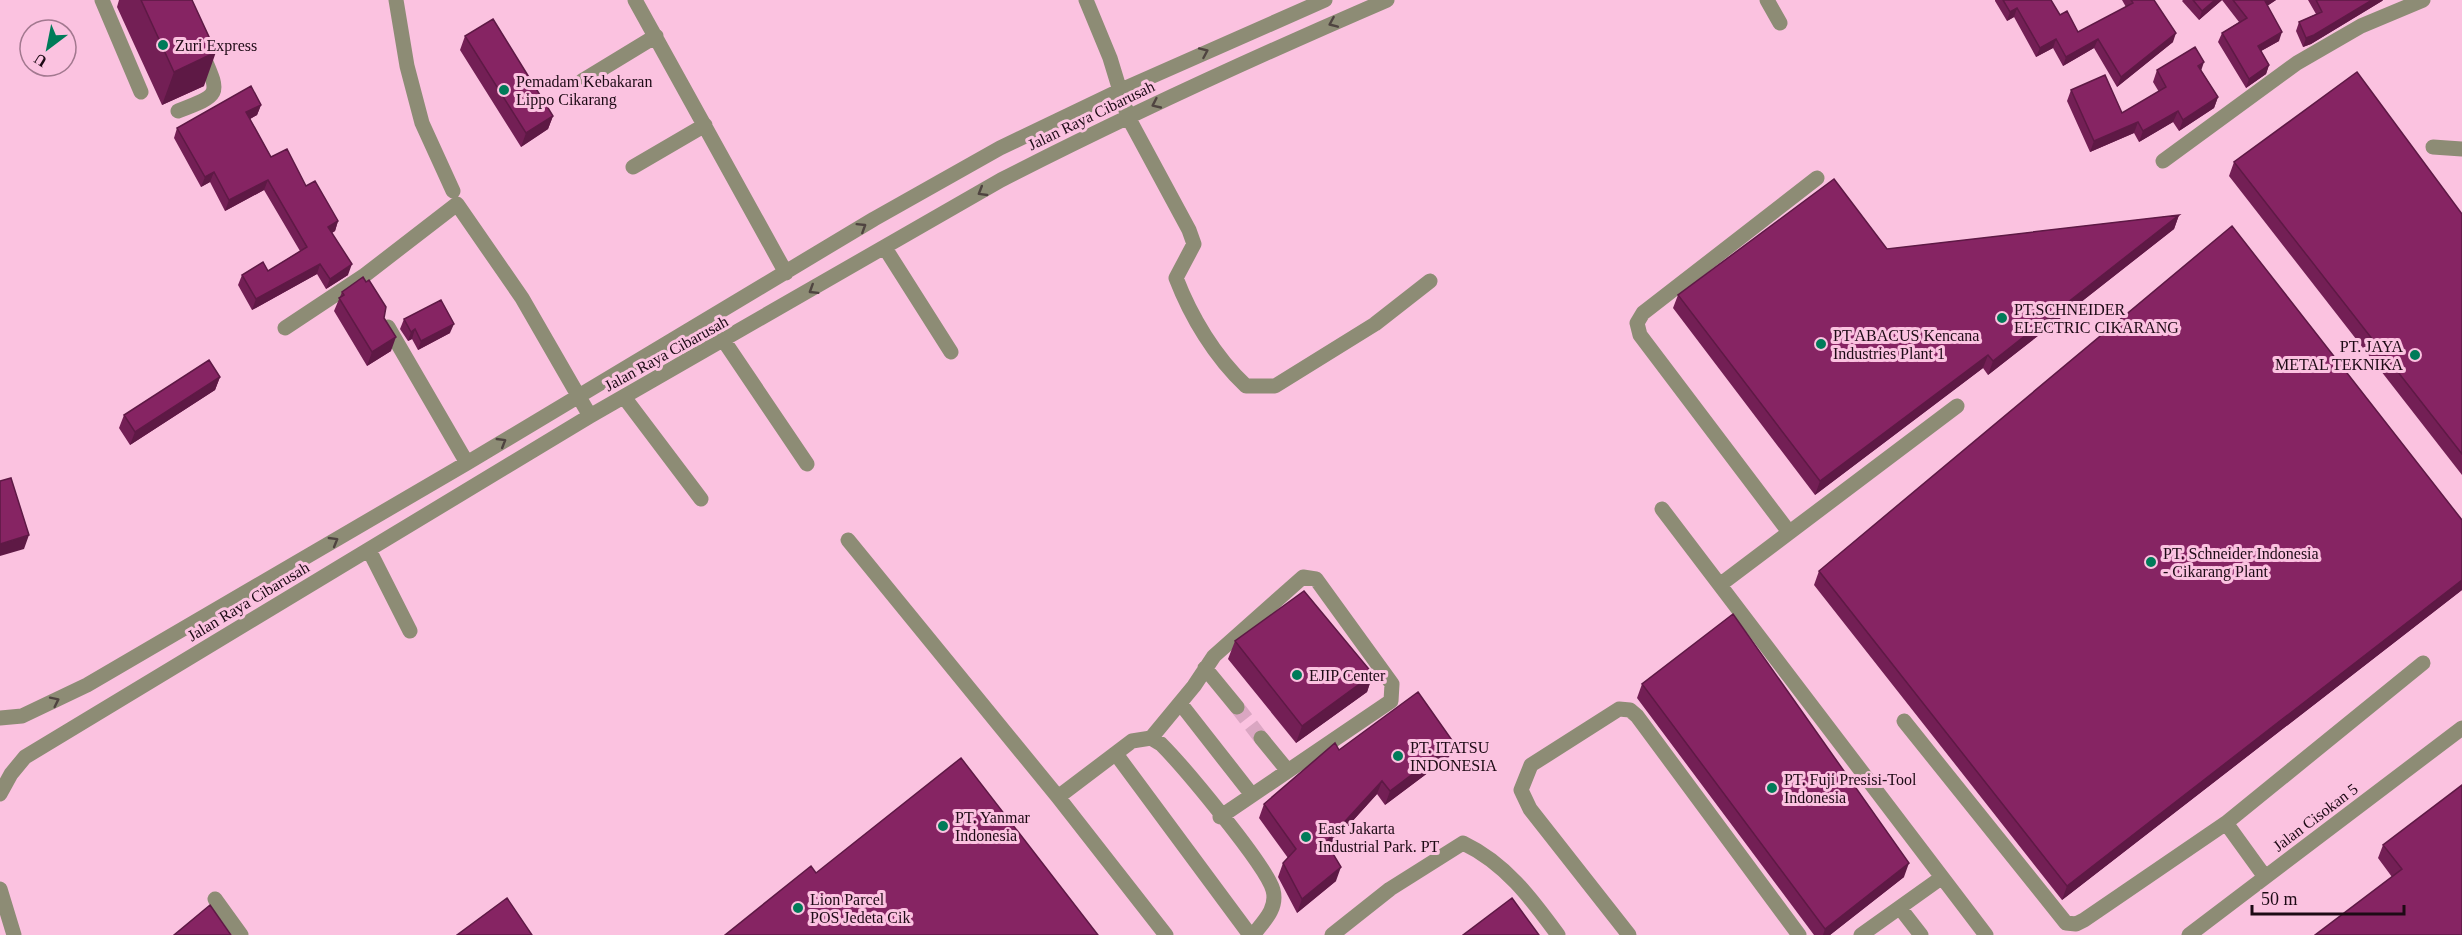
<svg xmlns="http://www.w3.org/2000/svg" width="2462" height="935" font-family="'Times New Roman',serif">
<rect width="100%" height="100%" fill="#fbc2e0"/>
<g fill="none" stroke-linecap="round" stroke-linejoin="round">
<path stroke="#daa6c2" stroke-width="15" stroke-dasharray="15 8" stroke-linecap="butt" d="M1237,707L1261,738"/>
<path stroke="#8d8c75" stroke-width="15" d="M102,0L141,92
M396,0L407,66L422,123L453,191
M635,0L786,273
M1086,0L1110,58L1128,117L1189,230L1194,244L1176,278C1191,317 1215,357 1246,386H1275L1375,324L1430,281
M1767,0L1780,23
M582,81L656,36
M178,111C222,94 220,95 202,53
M2433,147L2462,149
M2163,161L2297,63L2361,26L2423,0
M633,167L705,125
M885,248L951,352
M388,327L467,463
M285,328L365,275L457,204L522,298L590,416
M724,341L807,464
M624,397L701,499
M1662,509L1986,935
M1789,532L1640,335L1637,323L1643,313L1817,178
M848,540L1058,797L1166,935
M369,550L410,631
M1721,584L1957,406
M1205,668L1237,707
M1180,703L1252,795
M0,718L22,716L87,685L467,463L874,219L1000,148L1121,90L1325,0
M1904,721L2066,923L2076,924L2084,920L2226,823
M1151,738L1194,686L1214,656L1303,577L1316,579L1392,684L1391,701L1220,817
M1261,738L1288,771
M1116,754L1250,935
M0,794L11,774L25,757L590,416L1001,180C1128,115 1257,56 1387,0
M1058,797L1132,741L1151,738L1161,744C1183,766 1266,865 1273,890C1278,909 1263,922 1253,935
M2265,877L2226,823L2423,663
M0,889L14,935
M215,899L241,935
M1900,908L1921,935
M1332,935L1390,889L1463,843C1505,863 1531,898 1558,935
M1629,935L1530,809L1521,790L1531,765L1619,709L1630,710L1637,716L1799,935
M1861,935L1941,878
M2189,935L2462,728"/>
</g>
<path fill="#731f55" d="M119,0H192L204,86L162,105L117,7Z
M1995,0H2051L2060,15L2078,32L2126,7L2122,0H2154L2173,42L2117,87L2094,48L2063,66L2053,48L2036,57L2014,17L2007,21L1995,1Z
M2183,0H2276L2267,6L2279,41L2261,51L2269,65L2266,74L2246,88L2218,42L2222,33L2239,22L2222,0L2199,20L2182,1Z
M2308,0H2383L2382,1L2311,44L2303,47L2296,31L2299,22L2316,14Z
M465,36L553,116L548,129L521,147L460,50Z
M2157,70H2201L2218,97L2214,108L2179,131L2173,122L2139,142L2134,133L2090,152L2067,101L2071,90L2122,113L2159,92L2153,82Z
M261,105L257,115L250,119L271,157L306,186L338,221L335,231L332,233L348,275L326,289L317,274L252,310L238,285L242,275L268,271L300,251L264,190L225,211L210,182L201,187L174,138L177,128Z
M2234,162L2462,214V475L2229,176Z
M2179,215L2174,229L1988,375L1983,368L1815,495L1673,308L1678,295L1887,249Z
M342,292L384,318L391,351L367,366L334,311Z
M404,319L450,333L418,350L412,339L408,341L400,329Z
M220,377L215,390L130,445L119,428L124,415Z
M2462,520V590L2062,900L1814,585L1819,571Z
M1235,641L1373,674L1367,692L1296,743L1228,659Z
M1642,684L1904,877L1830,935H1814L1637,698Z
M1339,750L1449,757L1385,805L1377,794L1329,847L1336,881L1297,913L1278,877L1283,863L1288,858L1259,818L1264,804Z
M2383,845L2462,935L2392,877L2378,858Z"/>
<path fill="#5e1945" d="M2215,0H2222L2199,20L2202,11Z
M2266,0H2276L2261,10Z
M2372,0H2383L2382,1L2311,44L2303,47L2306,38Z
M2017,8L2014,17L2007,21L2010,12Z
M2282,32L2279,41L2254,55L2258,46Z
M2176,33L2173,42L2117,87L2121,77Z
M2056,39L2053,48L2036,57L2040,48Z
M2098,39L2094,48L2063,66L2066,57Z
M216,52L204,86L162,105L174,72Z
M2204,62L2200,74L2198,66Z
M2269,65L2266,74L2246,88L2249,79Z
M2218,97L2214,108L2179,131L2183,120Z
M261,105L257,115L243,123L246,112Z
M2178,111L2173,122L2139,142L2143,131Z
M553,116L548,129L521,147L526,133Z
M2138,122L2134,133L2090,152L2094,141Z
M214,172L210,182L201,187L205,177Z
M268,180L264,190L225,211L229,200Z
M2179,215L2174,229L1988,375L1993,361Z
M338,221L335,231L324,237L328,227Z
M320,264L317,274L252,310L256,299Z
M352,264L348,275L326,289L330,279Z
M454,324L450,333L418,350L421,341Z
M415,329L412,339L408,341L411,332Z
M396,337L391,351L367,366L372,352Z
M1988,355L1983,368L1815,495L1820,481Z
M220,377L215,390L130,445L135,432Z
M29,535L24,549L0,556V544Z
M2462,580V590L2062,900L2067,886Z
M1373,674L1367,692L1296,743L1302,726Z
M1454,743L1449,757L1385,805L1390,791Z
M1382,781L1377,794L1321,856L1326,842Z
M1909,863L1904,877L1830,935H1823L1825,929Z
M1341,867L1336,881L1297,913L1302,899Z"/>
<path fill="#862463" stroke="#5e1945" stroke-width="1.5" d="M141,0H192L216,52L174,72Z
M2003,0H2051L2060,15L2067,11L2078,32L2133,3L2131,0H2154L2176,33L2121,77L2098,39L2066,57L2056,39L2040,48L2017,8L2010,12Z
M2193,0H2215L2202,11Z
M2233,0H2266L2265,1L2282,32L2258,46L2269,65L2249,79L2222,33L2247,18Z
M2316,0H2372L2314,35L2306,38L2299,22L2322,12Z
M493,19L553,116L526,133L465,36Z
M2195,47L2204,62L2198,66L2218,97L2183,120L2178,111L2143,131L2138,122L2094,141L2071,90L2105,75L2122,113L2166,87L2157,70Z
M2357,72L2462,214V454L2234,162Z
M251,86L261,105L246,112L271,157L287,149L306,186L315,181L338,221L328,227L352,264L330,279L320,264L256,299L242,275L263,262L268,271L307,247L268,180L229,200L214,172L205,177L177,128Z
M1834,179L1887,249L2179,215L1993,361L1988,355L1820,481L1678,295Z
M2232,226L2462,520V580L2067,886L1819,571Z
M363,277L366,282L369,280L386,307L384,318L396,337L372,352L339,298L344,295L342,292Z
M441,300L454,324L421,341L415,329L411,332L404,319Z
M209,360L220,377L135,432L124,415Z
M11,478L29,535L0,544V481Z
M1304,591L1373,674L1302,726L1235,641Z
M1733,614L1909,863L1825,929L1642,684Z
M1418,692L1454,743L1390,791L1382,781L1326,842L1341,867L1302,899L1283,863L1296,849L1264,804L1335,743L1339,750Z
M961,758L1098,935H725L811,866L816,873Z
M2462,785V935H2315L2402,869L2383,845Z
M507,898L532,935H457Z
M1512,898L1539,935H1463Z
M210,905L231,935H174Z"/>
<defs><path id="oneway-chevron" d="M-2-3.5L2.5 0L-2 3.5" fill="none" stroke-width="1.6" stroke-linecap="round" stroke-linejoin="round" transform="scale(1.5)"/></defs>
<g stroke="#4f4440">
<use href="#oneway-chevron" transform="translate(1333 23) rotate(157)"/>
<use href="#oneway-chevron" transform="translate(1204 52) rotate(-24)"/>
<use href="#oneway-chevron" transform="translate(1156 104) rotate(155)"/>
<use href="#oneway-chevron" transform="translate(982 192) rotate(149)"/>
<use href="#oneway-chevron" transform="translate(862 227) rotate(-32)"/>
<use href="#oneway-chevron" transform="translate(813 290) rotate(148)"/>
<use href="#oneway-chevron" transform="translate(502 442) rotate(-31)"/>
<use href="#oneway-chevron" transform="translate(334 541) rotate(-30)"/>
<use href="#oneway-chevron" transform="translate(55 701) rotate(-26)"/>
</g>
<g fill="#007b59" stroke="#fbc2e0" stroke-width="2">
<circle cx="163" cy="45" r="6"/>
<circle cx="504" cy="90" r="6"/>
<circle cx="2002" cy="318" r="6"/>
<circle cx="1821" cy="344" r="6"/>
<circle cx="2415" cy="355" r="6"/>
<circle cx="2151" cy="562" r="6"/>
<circle cx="1297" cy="675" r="6"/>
<circle cx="1398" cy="756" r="6"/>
<circle cx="1772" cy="788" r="6"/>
<circle cx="943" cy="826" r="6"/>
<circle cx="1306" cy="837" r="6"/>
<circle cx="798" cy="908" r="6"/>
</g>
<g text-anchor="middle" stroke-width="6" stroke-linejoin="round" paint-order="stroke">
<g font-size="16" fill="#1d0a15" stroke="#fbc2e0" text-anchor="start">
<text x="175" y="51">Zuri Express</text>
<text x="516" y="87">Pemadam Kebakaran<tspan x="516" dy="18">Lippo Cikarang</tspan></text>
<text x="2014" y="315">PT.SCHNEIDER<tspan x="2014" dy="18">ELECTRIC CIKARANG</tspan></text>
<text x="1833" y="341">PT ABACUS Kencana<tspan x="1833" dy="18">Industries Plant 1</tspan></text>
<text x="2403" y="352" text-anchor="end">PT. JAYA<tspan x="2403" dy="18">METAL TEKNIKA</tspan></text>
<text x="2163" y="559">PT. Schneider Indonesia<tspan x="2163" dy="18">- Cikarang Plant</tspan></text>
<text x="1309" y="681">EJIP Center</text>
<text x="1410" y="753">PT. ITATSU<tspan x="1410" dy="18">INDONESIA</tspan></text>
<text x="1784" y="785">PT. Fuji Presisi-Tool<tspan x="1784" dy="18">Indonesia</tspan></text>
<text x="955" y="823">PT. Yanmar<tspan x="955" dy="18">Indonesia</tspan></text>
<text x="1318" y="834">East Jakarta<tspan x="1318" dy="18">Industrial Park. PT</tspan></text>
<text x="810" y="905">Lion Parcel<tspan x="810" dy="18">POS Jedeta Cik</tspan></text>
</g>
<g font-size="16" fill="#1d0a15" stroke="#fbc2e0">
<text transform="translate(1091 115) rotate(-26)" y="6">Jalan Raya Cibarusah</text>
<text transform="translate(666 353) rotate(-29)" y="6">Jalan Raya Cibarusah</text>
<text transform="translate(248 601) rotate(-31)" y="6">Jalan Raya Cibarusah</text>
<text transform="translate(2315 817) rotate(-37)" y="6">Jalan Cisokan 5</text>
</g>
</g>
<g transform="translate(48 48) rotate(212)"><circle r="28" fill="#fbc2e0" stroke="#a2788f" stroke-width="1.5"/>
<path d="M0-4.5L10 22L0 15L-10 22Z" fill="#007b59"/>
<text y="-9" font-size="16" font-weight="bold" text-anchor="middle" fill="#1d0a15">U</text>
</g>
<path d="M2252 905v9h152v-9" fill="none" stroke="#1d0a15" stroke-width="3"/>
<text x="2261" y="905" font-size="18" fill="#1d0a15" stroke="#fbc2e0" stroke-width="4.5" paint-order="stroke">50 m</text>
</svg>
